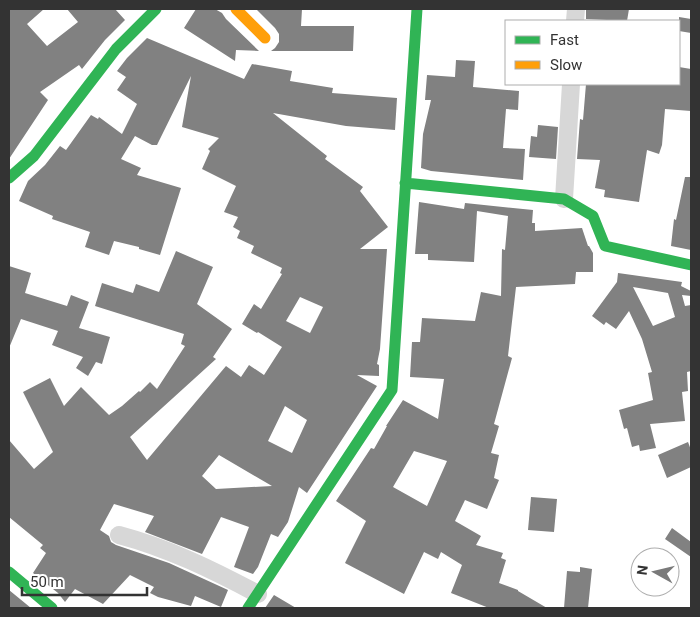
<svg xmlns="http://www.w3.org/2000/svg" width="700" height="617" font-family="Roboto,sans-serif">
<rect width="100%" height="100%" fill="#fff"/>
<path fill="#818181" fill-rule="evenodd" d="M9,9H44L27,24L47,46L78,22L67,9H115L125,20L105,40L82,69L79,65L40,92L48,100L9,159Z
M196,9H215L222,13L226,19L259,51L236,50L235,61L184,28Z
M256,9H302L301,26H354L353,51H271L275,48L279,42V34L275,28Z
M586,9H629L627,21L586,19Z
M679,17L691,19V33L679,31Z
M147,38L244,79L252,64L292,71L290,81L333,88L332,93L397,98L395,130L346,126L273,113L327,156L325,159L363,187L360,191L388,227L360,249H387L380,349L377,364L379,365V376L357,375L377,386L307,493L299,487L288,522L278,537L271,534L258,567L253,574L234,567L249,527L221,517L202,554L145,532L154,516L114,504L100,530L109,536L111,542L116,545L169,563L228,590L221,607L195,596L191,606L158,597L150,593L154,587L130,575L103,604L75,589L65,602L58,593L33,573L46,553L40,548L43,545L9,517V440L34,469L53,452L23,392L50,378L64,406L81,387L109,415L122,406L139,391L140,392L150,382L157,389L185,346L181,344L184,334L95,306L102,283L133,293L136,284L159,292L176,251L213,267L197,304L232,329L213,357L216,359L130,437L147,460L226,366L241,377L249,365L264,375L282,347L258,332L257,333L242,324L254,304L261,309L282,274L280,273L282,268L251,253L254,246L237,238L240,231L233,227L238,217L224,212L236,186L202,169L210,151L208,149L219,138L182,127L191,76L157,145H152L135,136L121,159L141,168L137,175L181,188L160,255L139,249V247L114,241L109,255L85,247L90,232L52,219L53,216L19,201L28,181L45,165L60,146L66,150L91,115L98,119L99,117L122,134L137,104L117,90L126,77L117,71L127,58ZM300,297L323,307L310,333L286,321ZM285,406L307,420L292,453L268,441ZM219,455L272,486L216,489L202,476Z
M456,60L475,61L473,87L519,91L518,110L506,109L503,148L525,149L523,180L431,171L421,168L423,134L431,100H425L427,75L455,77Z
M679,67L691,69V111L665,109L662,145L659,154L647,150L639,202L604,197L605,190L595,188L600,160L577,159L580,119L583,120L586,84H679Z
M538,125L558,127L556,159L529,157L531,136L537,137Z
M685,177H691V250L671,246L674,219L676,220Z
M419,202L464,209L465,203L533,210L532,223H535V231L582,228L588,246H589L593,253V272H576L575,284L516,287L508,356L512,358L494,424L499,426L491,453L499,455L494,478L499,480L487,509L465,500L455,521L481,536L476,545L503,553L501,558L506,560L499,583L518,590V591L547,608H489L451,593L462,565L441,552L438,559L424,552L404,594L345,563L366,521L336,501L371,448L374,449L387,426H386L403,400L438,419L444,379L410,377L412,342H420L422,318L475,321L481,292L501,296L502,249L505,250L508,216L477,211L474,262L428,260V254H415ZM414,451L447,461L427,506L393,487Z
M9,266L31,273L25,293L67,306L71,295L89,302L79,328L110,337L102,364L96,362L88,376L76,368L83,357L52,345L58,331L21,319L9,348Z
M618,273L682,282L681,286L691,291V296L682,295L685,306L691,305V371L687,372L688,391L682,392L685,421L650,424L656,448L640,451L639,445L632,447L627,428L624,429L619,410L653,400L648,373L652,372L642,339L629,311L616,329L606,322L604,325L592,316L617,282ZM633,287L668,293L675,317L653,326Z
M688,442L691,450V467L667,478L658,455Z
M531,497L557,499L554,532L528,530Z
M672,528L691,542V557L665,539Z
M580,567L592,569L588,608H564L567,571L580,572Z
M9,590L31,608H9Z
M274,595L296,608H265Z"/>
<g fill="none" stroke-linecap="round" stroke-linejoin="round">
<path stroke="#d7d7d7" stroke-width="18" d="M575,21L576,9
M564,199L571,84
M119,535C168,548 213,570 258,594"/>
<path stroke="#30b455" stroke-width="11" d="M9,178L34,156L116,49L156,9
M405,183L564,199L593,216L605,246L691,265
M9,572L52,608
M248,608L392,390L417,9"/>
<path stroke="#ff9f0a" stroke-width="11" d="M236,9L265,38"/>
</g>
<rect width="700" height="617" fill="none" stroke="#333333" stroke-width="20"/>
<rect x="505" y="20" width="175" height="65" fill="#ffffff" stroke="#adadad"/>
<rect x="515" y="36" width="25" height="8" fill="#30b455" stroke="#adadad"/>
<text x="550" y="45" font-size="15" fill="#333333">Fast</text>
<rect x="515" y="61" width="25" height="8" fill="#ff9f0a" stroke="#adadad"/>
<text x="550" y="70" font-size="15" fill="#333333">Slow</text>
<g transform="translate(655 572) rotate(278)"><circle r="24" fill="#ffffff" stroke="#adadad"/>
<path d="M0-4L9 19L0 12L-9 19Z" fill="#7a7a7a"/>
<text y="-8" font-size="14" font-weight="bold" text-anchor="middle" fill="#333333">N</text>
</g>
<path d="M22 587v8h125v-8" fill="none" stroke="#333333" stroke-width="2.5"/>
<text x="30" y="587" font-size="15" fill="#333333" stroke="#ffffff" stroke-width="4" paint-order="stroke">50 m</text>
</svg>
